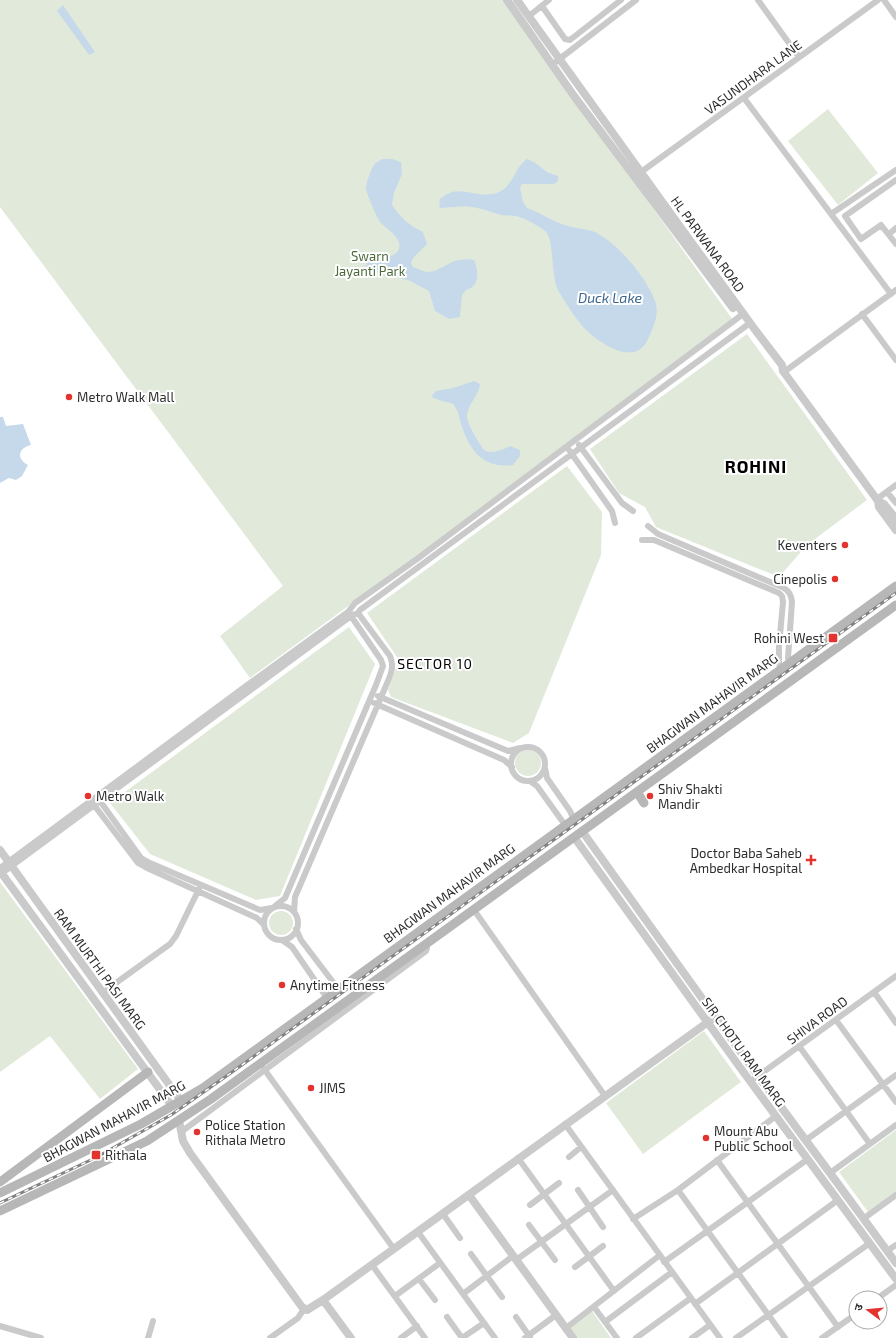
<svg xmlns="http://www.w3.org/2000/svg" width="896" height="1338" font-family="'Exo 2','Noto Sans Devanagari',sans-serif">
<rect width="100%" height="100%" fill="#fff"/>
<path fill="#e1eada" d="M0,0H504L735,323L250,678L220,636L283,586L0,207Z
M828,109L878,173L838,205L788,141Z
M747,334L867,500L807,545L779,577L656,527L645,507L619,493L590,449Z
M567,466L602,512L601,555L529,733L513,743L391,697L388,690L399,660L367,613Z
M349,627L375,664L280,896L256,900L150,854L110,803Z
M515 763a13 13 0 1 1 26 0a13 13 0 1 1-26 0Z
M0,882L138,1069L100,1099L50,1036L0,1072Z
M269 923a12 12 0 1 1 24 0a12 12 0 1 1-24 0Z
M704,1031L741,1082L643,1154L606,1103Z
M896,1130V1192L868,1212L839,1172Z
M592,1311L611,1338H574L568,1329Z"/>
<path fill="#c6d9ea" d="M63,5L95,52L89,55L57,11Z
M382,159H392L401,162L402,174L394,193L392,205C400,217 410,226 423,232L427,244L413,258L411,263L413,267L426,272L435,271L454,261L467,259L474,260C479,271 480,287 466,290L462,295L460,317L449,319L435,311L429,291L410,281L393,276L375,273L366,267L367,260C376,255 390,261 398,251C401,246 399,241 396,237C392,231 385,228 380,222C377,218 366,193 366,188C366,183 371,169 374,165C376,162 379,161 382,159Z
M527,159L534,162L547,172L558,176V181L554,184H522L520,188L523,202L527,208C539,212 550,220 562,224C571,228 582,228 592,231C615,239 650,281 656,304C659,316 653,328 648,339C647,341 645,345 643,347C626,363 596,340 583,327C576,319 565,302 559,292C550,278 555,239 545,231C538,226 527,219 519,217C513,215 506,216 501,215C493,213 485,209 477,208C465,205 454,207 441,208L439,207L440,199C460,181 477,201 499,192C513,186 515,167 527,159Z
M474,381L480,384C479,396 468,403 467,416C467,423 480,447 486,451C493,454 504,449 510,446L520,450V456L513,465C483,469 469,450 461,424C459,417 458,409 453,404C447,401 438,401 432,397L433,394L436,391L453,388Z
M0,417H3L6,426L23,424L31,445C18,448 16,459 28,465L22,476L16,480L9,478L0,483Z"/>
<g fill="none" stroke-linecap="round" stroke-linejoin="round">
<path stroke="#cacaca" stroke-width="6" d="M758,0L799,57
M884,0L896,17
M542,6L565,39L570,40L621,0
M529,16L549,0
M553,64L636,0
M744,98L891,294
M641,172L878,0
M896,180L845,216L861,239L881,225L896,244
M831,214L896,170
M889,234L896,228
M862,314L896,360
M784,372L896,290
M579,445L622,503L633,511
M569,450L612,511L615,523
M887,492L896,503
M877,499L896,485
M648,526L658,534L777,585C786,588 791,592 792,602L788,658
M642,540H654L779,593L782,596L783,602L779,646V664
M378,696L508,751L520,748
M374,703L504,760L512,767
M511 764a17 17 0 1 1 34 0a17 17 0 1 1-34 0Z
M545,768L547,778L570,811L574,820
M530,781L537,786L565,825
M100,801L141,858L150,863L260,910L272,908
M94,805L138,863L147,868L257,918L264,925
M0,868L246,686L348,612L355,603L417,559L743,314
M2,873L351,616L358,613L360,610L750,323
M264 923a17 17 0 1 1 34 0a17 17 0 1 1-34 0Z
M275,906L285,898L376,685L383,666L381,660L351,616V614
M474,910L605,1096
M294,912L295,897L385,688C390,676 395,668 390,656L358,613
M296,929L301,940L339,990
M282,940L292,947L327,998
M874,992L896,1023
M102,993L170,944L176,936L199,889
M836,1020L896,1102
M799,1046L870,1144
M264,1069L394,1249
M755,1078L896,976
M565,1124L720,1338
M181,1132L426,951L427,948L424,945
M806,1140L896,1075
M569,1157L581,1147
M518,1158L614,1291
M717,1160L838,1327
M830,1173L896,1125
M578,1190L603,1227
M678,1190L785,1338
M530,1205L559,1183
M443,1214L460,1238
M633,1219L678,1190L776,1116
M863,1219L896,1195
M529,1225L555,1260
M418,1232L495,1338
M887,1251L896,1245
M471,1254L502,1297
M516,1260L613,1190
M664,1262L808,1159
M372,1265L425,1338
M575,1267L603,1246
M419,1279L435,1300
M463,1294L513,1256
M395,1296L440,1263
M878,1298L896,1285
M695,1304L838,1200
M594,1307L617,1338
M447,1317L462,1338
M516,1317L530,1337
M605,1322L672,1272
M0,1326L41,1338
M566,1328L660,1255
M148,1338L153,1321
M270,1338L298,1318L304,1309
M401,1338L417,1326
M462,1338L484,1323
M525,1338L556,1315
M636,1338L691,1298
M692,1338L710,1325
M736,1338L870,1243
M822,1338L856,1314"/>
<path stroke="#cacaca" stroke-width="8" d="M507,0L574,96L733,308
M517,0L689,239L756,331L782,365L783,371L878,501L879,507L896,530
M878,501L884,504L896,519
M582,831L747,1061L830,1173L896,1263
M574,837L739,1066L896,1279
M0,850L181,1101
M0,871L172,1106
M179,1120L183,1141L190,1153L302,1307L307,1310L323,1300L715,1017
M469,1195L573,1338
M323,1300L351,1338"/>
<path stroke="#b7b7b7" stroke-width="9" d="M637,792L644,803
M0,1182L148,1072
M0,1193L141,1124L203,1088L896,586
M0,1211L147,1141L211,1099L896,605"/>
<defs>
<path id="rail" d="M0,1203L97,1157L171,1115L228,1075L896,593"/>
</defs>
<use href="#rail" stroke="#828282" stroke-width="3"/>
<use href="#rail" stroke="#fff" stroke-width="1.5" stroke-dasharray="4.5" stroke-linecap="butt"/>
</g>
<g fill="#e3332f" stroke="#fff" stroke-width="1.5">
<circle cx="69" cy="397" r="4"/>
<circle cx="845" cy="545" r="4"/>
<circle cx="835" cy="579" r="4"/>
<rect x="828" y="633" width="10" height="10" rx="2"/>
<circle cx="88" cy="796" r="4"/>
<circle cx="650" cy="796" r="4"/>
<path d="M809 854h4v4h4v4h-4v4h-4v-4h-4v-4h4z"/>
<circle cx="282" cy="985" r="4"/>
<circle cx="311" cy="1088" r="4"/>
<circle cx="197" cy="1132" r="4"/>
<circle cx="706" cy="1138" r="4"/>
<rect x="91" y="1150" width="10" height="10" rx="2"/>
</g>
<g text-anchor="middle" stroke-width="4" stroke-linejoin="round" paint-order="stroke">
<g font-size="13" fill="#2d2d2d" stroke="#fff">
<text transform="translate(753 77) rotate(-36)" y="5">VASUNDHARA LANE</text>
<text transform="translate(708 244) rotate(54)" y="5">HL PARWANA ROAD</text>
<text transform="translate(712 703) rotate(-36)" y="5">BHAGWAN MAHAVIR MARG</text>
<text transform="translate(449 893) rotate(-36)" y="5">BHAGWAN MAHAVIR MARG</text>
<text transform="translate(100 969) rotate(54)" y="5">RAM MURTHI PASI MARG</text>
<text transform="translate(817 1020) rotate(-36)" y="5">SHIVA ROAD</text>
<text transform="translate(744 1052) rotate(54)" y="5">SIR CHOTU RAM MARG</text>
<text transform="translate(114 1121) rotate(-28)" y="5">BHAGWAN MAHAVIR MARG</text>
</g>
<g font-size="13" fill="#4c683b" stroke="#fff">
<text x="370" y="261">Swarn<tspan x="370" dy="15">Jayanti Park</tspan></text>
</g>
<g font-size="13" fill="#2d2d2d" stroke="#fff" text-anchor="start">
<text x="77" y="402">Metro Walk Mall</text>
<text x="837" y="550" text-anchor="end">Keventers</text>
<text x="827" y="584" text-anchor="end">Cinepolis</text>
<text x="824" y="643" text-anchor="end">Rohini West</text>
<text x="658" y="794">Shiv Shakti<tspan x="658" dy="15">Mandir</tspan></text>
<text x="96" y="801">Metro Walk</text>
<text x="802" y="858" text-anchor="end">Doctor Baba Saheb<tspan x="802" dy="15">Ambedkar Hospital</tspan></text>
<text x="290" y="990">Anytime Fitness</text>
<text x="319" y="1093">JIMS</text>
<text x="205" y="1130">Police Station<tspan x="205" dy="15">Rithala Metro</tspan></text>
<text x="714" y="1136">Mount Abu<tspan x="714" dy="15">Public School</tspan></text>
<text x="105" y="1160">Rithala</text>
</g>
<g font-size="14" font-style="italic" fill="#3c668d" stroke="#fff">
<text x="610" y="303">Duck Lake</text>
</g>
<g font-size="14" letter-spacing="1" fill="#000" stroke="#fff">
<text x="435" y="669">SECTOR 10</text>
</g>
<g font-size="17" font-weight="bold" letter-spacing="1" fill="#000" stroke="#fff">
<text x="756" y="473">ROHINI</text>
</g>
</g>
<g transform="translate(868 1310) rotate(286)"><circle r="19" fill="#ffffff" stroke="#ababab"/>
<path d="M0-3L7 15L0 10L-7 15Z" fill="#e3332f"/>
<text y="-6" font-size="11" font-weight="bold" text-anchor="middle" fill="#2d2d2d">उ</text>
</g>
</svg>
